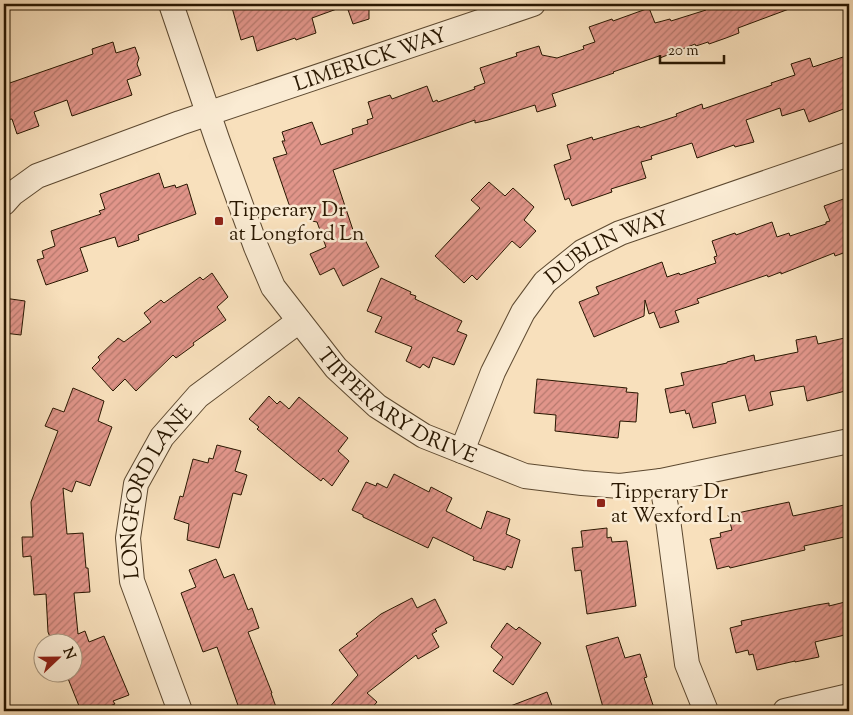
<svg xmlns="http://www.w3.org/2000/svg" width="853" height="715" font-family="'Sorts Mill Goudy',serif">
<defs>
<pattern id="building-hatch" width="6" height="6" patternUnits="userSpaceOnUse" patternTransform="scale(1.25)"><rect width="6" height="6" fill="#e1958a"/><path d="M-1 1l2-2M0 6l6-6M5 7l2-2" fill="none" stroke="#b6796e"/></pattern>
</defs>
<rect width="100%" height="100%" fill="#f8e0bc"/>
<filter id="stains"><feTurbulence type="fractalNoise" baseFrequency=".004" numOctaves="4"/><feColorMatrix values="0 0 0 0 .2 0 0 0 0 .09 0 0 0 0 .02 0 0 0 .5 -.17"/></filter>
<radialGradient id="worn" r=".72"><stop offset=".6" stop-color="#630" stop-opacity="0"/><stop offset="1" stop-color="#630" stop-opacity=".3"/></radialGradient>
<path fill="url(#building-hatch)" stroke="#291701" d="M231,4H345V6L312,18L316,33L296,40L295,38L257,51L253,36L241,40Z
M346,4H369V19L353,24Z
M704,4H797V6L738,28L739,33L726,38L709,44L708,42L696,46L695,44L660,58L659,56L613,72L614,73L552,94L556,106L537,112L535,105L488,120L475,123V120L333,170L354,233L360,230L379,267L343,286L334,268L320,275L310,254L326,247L317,222L312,221L309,211L293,216L273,158L287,154L282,141H285L282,132L312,122L321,145L353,134L352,129L368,124L367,120L373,118L368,102L390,95L392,99L427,86L433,102L437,100L438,102L475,89L474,87L485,83L480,68L517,56L516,53L539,46L542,55L557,58L584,49L583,46L595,42L589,27L612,19L613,21L649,8L655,23L670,19L671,21L706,10Z
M113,42L116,53L135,47L139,58L137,64L141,75L127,80L132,95L72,116L67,100L34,112L39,126L17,134L12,119L4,120V85L93,54L92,49Z
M849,55V107L809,122L804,109L782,116L780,108L746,120L754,142L735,147L734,145L697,158L692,143L651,156L652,159L641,162L646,178L611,189L612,192L572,206L569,198L565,200L554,165L571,159L567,145L592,137L593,140L639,126L640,128L677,116L676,114L702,104L703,109L772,85L771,83L795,75L791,64L810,58L813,67Z
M159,173L164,188L175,185L176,188L187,184L196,214L138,235L139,240L118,247L115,237L80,248L88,271L46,285L37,260L44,258L42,251L55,246L51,231L101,214L99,211L105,209L100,194Z
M489,182L505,196L513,188L534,207L524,220L536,231L520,248L512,241L477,280L472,275L464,283L435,256L480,208L471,200Z
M849,197V251L835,256L834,253L781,274V272L768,277L767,275L697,299L699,303L675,311L679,322L660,328L654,312L649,314L645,300L644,316L594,337L579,302L599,294L596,287L662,262L667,277L679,273L680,275L716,263L714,257L717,256L712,241L735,233L736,235L772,222L777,237L789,233L790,236L826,224V222L830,221L824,206Z
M212,273L228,297L217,307L226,320L193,343L194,345L176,358L173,355L136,391L125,379L113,391L92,368L100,360L98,357L118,338L124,342L151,322L144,313L161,300L164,303L200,277L203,280Z
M381,278L411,292L410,294L416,296L415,299L462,321L457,331L467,335L454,365L433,357L429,368L423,364L420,368L406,361L412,347L375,332L382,317L367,311Z
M4,298L25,301L21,335L4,333Z
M816,336L818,344L849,337V390L807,401L804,386L770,392L773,405L749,411L745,395L712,403L716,423L693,428L689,413L686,414L685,410L670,413L665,389L684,385L681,373L727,363V362L754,355L755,361L798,352L796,340Z
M537,379L627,388L626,392L638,393L636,422L620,421L618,438L555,431L556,415L534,413Z
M73,388L104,401L98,421L112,427L90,486L76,481L72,492L63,488L67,534L83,533L86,568H88L90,592L74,593L78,634L85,631L89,642L104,636L129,695L113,701L115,704L110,706L113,711H81L67,676H66L64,672H72V642H52L48,632L46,594L34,595L31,556L23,557L22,537H33L31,502L58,431L45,426L53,408L64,412Z
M269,396L277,404L280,401L289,409L299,397L348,438L338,451L349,461L332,486L323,478L321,481L299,464L257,429L259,427L249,419Z
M217,445L241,451L235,471L247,475L241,495L233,493L219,548L187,540L189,524L174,519L180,496L183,497L193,459L208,463L209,458L213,459Z
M394,474L429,492L431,487L452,498L446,511L481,529L487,511L510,519L506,534L520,540L512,568L507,566L505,570L473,560L474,557L433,537L428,548L363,517V515L352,510L366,482L376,486L377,483L387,488Z
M789,502L793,516L849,504V536L804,546L805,550L730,568L729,566L717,569L710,539L721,537L720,533L732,530L728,515Z
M607,528V538L611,537L612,542L627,541L636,606L587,614L581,570L575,571L572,548L583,547L581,531Z
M216,559L224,578L234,574L248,610L252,608L259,628L248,632L272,693H271L276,707L265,711H240L217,647L203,652L181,593L196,587L189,570Z
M412,598L417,608L435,599L447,623L435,629L437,631L432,634L439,647L418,659L416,655L367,693L377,702L369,711H326L358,675L339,650L358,636L356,634L381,614Z
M849,601V634L815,642L819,657L795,662V661L757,670L753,654L749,655L748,650L736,653L730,628L742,625L741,621L817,605L829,603V606Z
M507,623L516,630L519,627L541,643L513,685L493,671L503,657L491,647L492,644Z
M618,637L625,658L640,654L647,677L644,678L655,711H604L586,646Z
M547,692L554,711H500V710Z"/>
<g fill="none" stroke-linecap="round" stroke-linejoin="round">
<defs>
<g id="minor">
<path id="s1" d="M171,4L217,139L256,247L273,287L336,368L377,406L424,436L525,476L582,483L620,486L661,481L849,441"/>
<path id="s2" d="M4,203L12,194L37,176L180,123L533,4"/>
<path id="s3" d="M462,451L493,372L523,312L545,282L582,252L620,233L849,154"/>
<path d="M661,481L667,512L687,664L706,711"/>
<path id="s4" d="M180,711L132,581L128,538L136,484L162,437L198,396L299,321"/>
<path d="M785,711L849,696"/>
</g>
</defs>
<use href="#minor" stroke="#5d4930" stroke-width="26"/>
<use href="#minor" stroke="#faebd3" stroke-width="24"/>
</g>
<g fill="#8f2418" stroke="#faebd3" stroke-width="2">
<rect x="214" y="216" width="10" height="10" rx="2.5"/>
<rect x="596" y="498" width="10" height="10" rx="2.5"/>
</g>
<g text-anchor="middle" stroke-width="5" stroke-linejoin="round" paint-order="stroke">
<g font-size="21" fill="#291701" stroke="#faebd3">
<text dy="7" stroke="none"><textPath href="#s2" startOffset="396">LIMERICK WAY</textPath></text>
<text dy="7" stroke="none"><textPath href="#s3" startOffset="261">DUBLIN WAY</textPath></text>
<text dy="7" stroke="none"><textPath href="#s1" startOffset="476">TIPPERARY DRIVE</textPath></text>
<text dy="7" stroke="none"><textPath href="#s4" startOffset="235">LONGFORD LANE</textPath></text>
</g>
<g font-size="21" fill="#291701" stroke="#faebd3" text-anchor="start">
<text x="229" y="216">Tipperary Dr<tspan x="229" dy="24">at Longford Ln</tspan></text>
<text x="611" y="498">Tipperary Dr<tspan x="611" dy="24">at Wexford Ln</tspan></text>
</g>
</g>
<rect width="853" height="715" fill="none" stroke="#f8e0bc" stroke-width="20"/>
<rect x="5" y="5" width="843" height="705" fill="none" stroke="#291701" stroke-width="2.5"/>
<rect x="10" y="10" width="833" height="695" fill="none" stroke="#291701"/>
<g transform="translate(58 658) rotate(68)"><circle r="24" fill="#faebd3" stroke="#a6967f"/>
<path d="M0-4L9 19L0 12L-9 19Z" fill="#8f2418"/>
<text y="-8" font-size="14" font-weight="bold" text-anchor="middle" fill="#291701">N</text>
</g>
<path d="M660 55v8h64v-8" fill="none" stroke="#291701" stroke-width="2.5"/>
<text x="668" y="55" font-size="15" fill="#291701" stroke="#faebd3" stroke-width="4" paint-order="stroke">20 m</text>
<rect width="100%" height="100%" filter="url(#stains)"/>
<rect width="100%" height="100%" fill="url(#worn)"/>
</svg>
